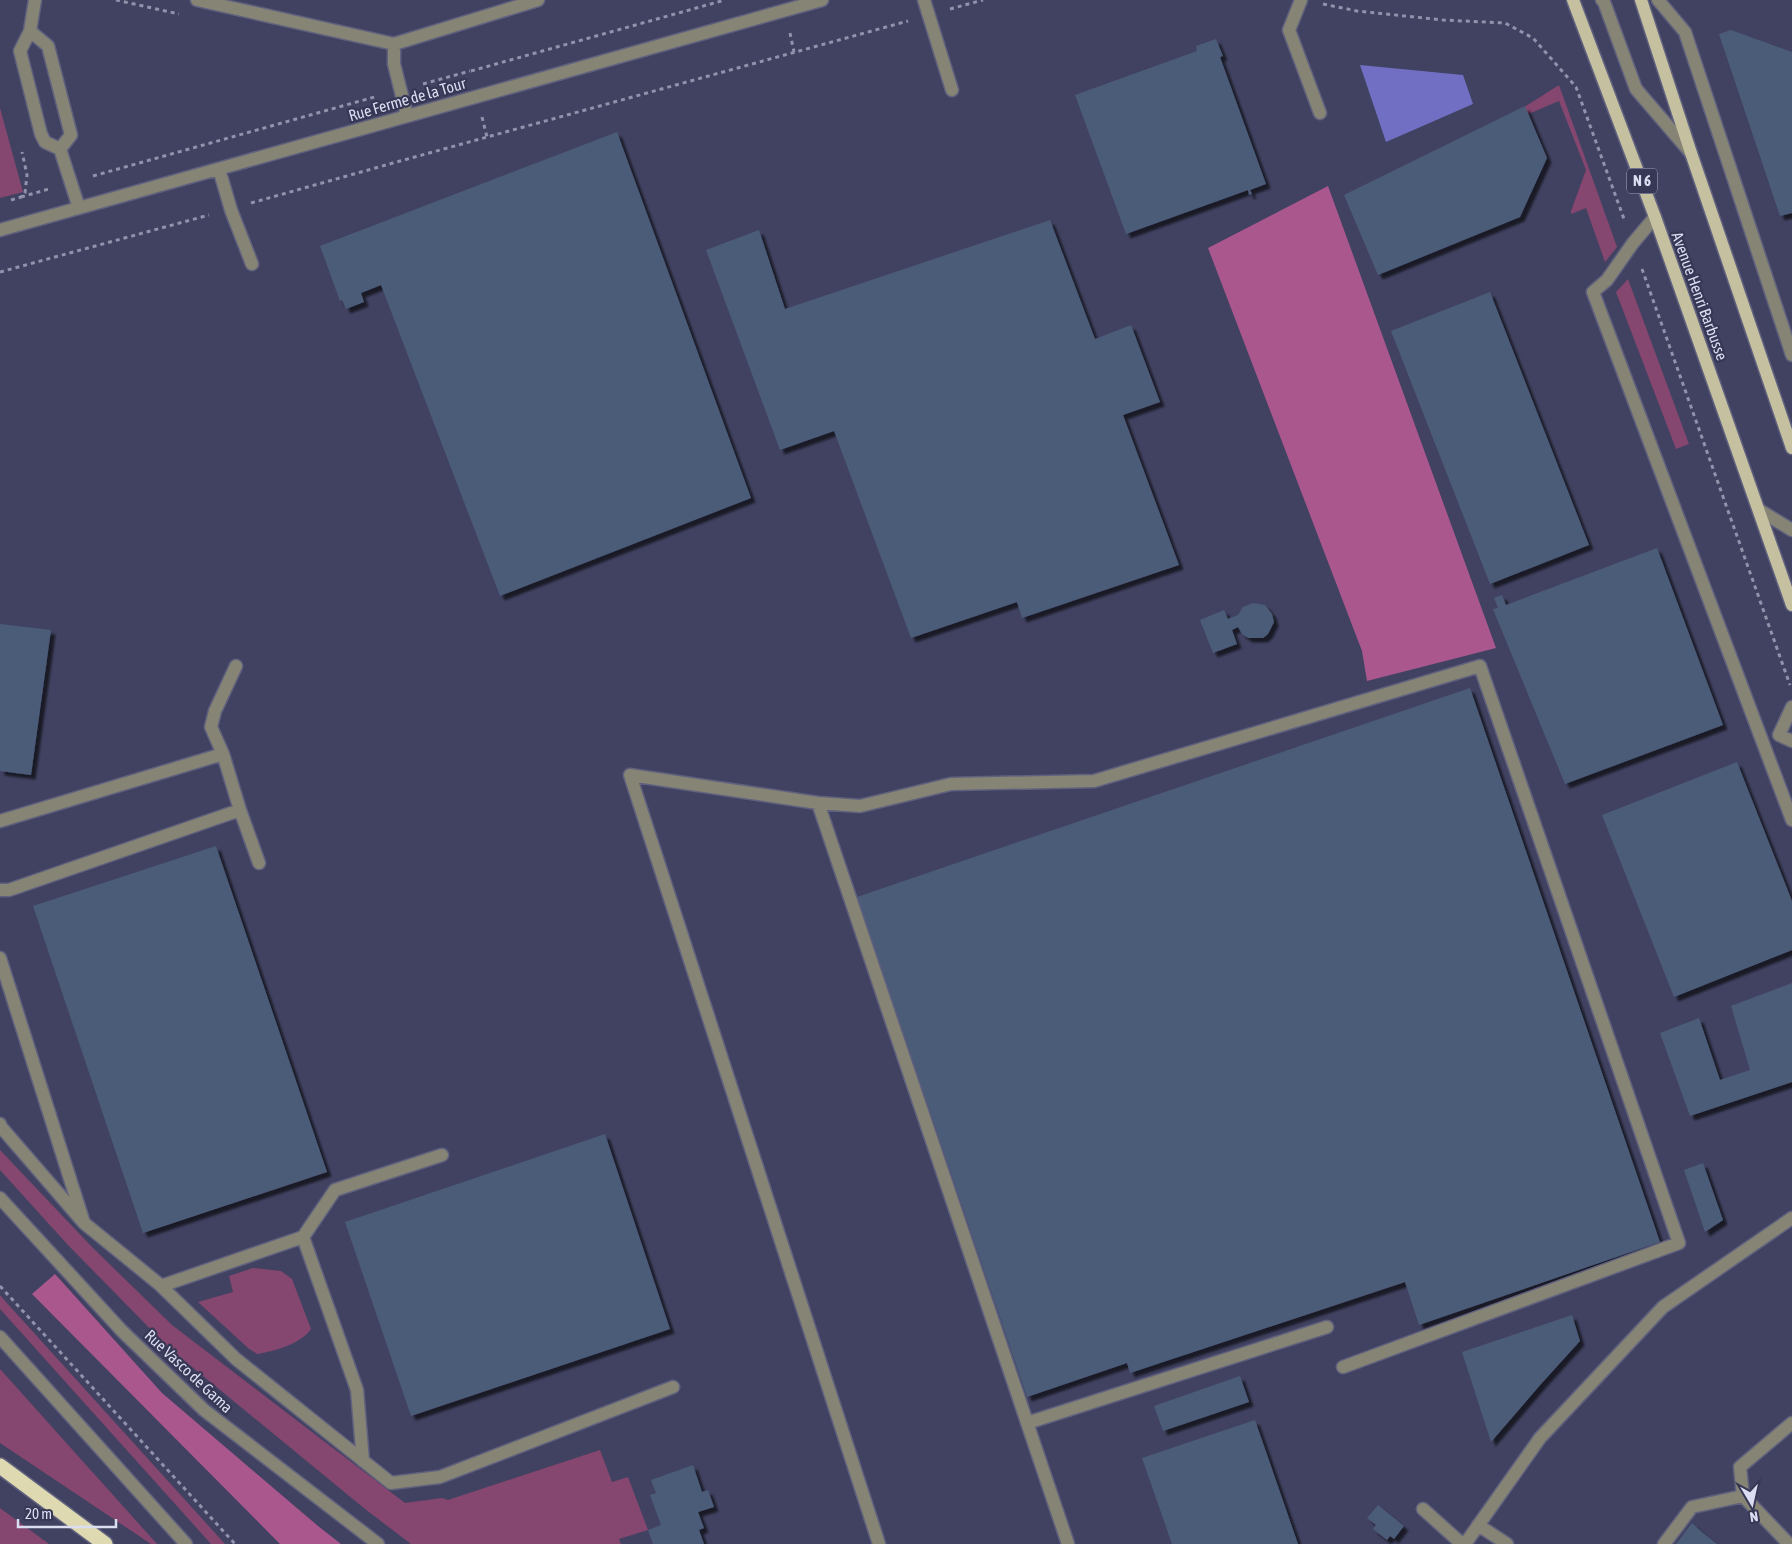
<svg xmlns="http://www.w3.org/2000/svg" width="1792" height="1544" font-family="'Asap Condensed',sans-serif">
<defs>
<filter id="shadow"><feDropShadow dx="4.5" dy="4.5" stdDeviation="1" flood-color="#0009"/></filter>
</defs>
<rect width="100%" height="100%" fill="#414261"/>
<path fill="#85466f" d="M1559,85L1617,247L1605,262L1586,208L1571,214V211L1586,170L1559,101L1526,115L1523,108Z
M0,108L23,192L0,198Z
M1628,279L1689,444L1676,449L1616,292Z
M0,1150L92,1247L172,1325L405,1503L442,1498L448,1500L600,1450L612,1482L628,1477L648,1530L619,1539L621,1544H411L365,1509L169,1348L67,1244L0,1170Z
M253,1268L281,1271L292,1279L311,1329C301,1344 275,1351 257,1354L248,1348L198,1302L233,1292L229,1276Z
M0,1295L6,1302L225,1544H211L0,1309Z
M0,1369L157,1544H151L0,1443Z
M0,1508L49,1544H0Z"/>
<path fill="#aa578d" d="M1328,186L1496,648L1367,681L1362,651L1208,248Z
M55,1274L162,1393L318,1526L341,1544H280L32,1294Z"/>
<path fill="#706fc3" d="M1360,65L1463,75L1473,104L1386,142Z"/>
<path fill="#4b5b79" filter="url(#shadow)" d="M1731,30L1792,52V213L1780,216L1719,34Z
M1216,39L1223,56L1220,57L1266,184L1250,190L1252,194L1249,195L1248,190L1126,234L1075,95L1197,51L1196,46Z
M1525,106L1547,158L1520,217L1378,275L1344,195Z
M617,132L751,498L500,596L381,285L361,293L364,302L346,309L342,300L340,301L320,246Z
M1050,220L1095,339L1131,325L1160,402L1123,415L1179,565L1022,618L1017,602L911,638L834,431L780,450L706,250L759,230L785,309Z
M1490,292L1589,545L1490,584L1391,331Z
M1657,548L1723,725L1565,784L1497,619L1493,609L1498,608L1494,598L1502,595L1506,605Z
M1253,603L1265,605L1272,614L1274,622L1268,634L1263,638H1248L1242,634L1238,627L1232,630L1237,644L1213,653L1200,620L1224,610L1228,619L1238,615L1243,607Z
M0,624L51,630L31,775L0,771Z
M1470,688L1660,1242L1419,1325L1405,1282L1130,1373L1127,1363L1027,1397L857,897Z
M1737,762L1792,901V950L1674,997L1602,815Z
M216,846L327,1172L143,1233L33,906Z
M1792,983V1082L1690,1116L1660,1033L1699,1018L1720,1080L1750,1070L1731,1006Z
M605,1134L670,1329L411,1416L345,1222Z
M1703,1163L1723,1220L1705,1232L1684,1170Z
M1572,1315L1580,1341L1541,1384L1491,1442L1462,1352Z
M1240,1376L1249,1402L1163,1431L1154,1406Z
M1255,1420L1298,1544H1172L1142,1458Z
M693,1465L702,1492L708,1490L714,1507L698,1512L704,1528L699,1530L704,1544H653L648,1530L661,1525L650,1495L656,1493L651,1480Z
M1378,1505L1404,1526L1394,1539L1390,1536L1387,1540L1373,1529L1376,1525L1367,1518Z
M1692,1523L1703,1533L1717,1544H1676Z"/>
<g fill="none" stroke-linecap="round" stroke-linejoin="round">
<defs>
<path id="minor" d="M35,0L30,31L20,51L41,134L45,142L60,149L79,208
M197,0L394,44L538,0
M924,0L952,90
M1301,0L1289,30L1320,113
M1602,0L1604,2L1636,89L1691,153
M1658,0L1685,32L1792,355
M30,31L48,46L71,135L60,149
M394,44V64L407,116
M219,169L231,210L252,264
M1655,217L1633,243L1607,280L1593,292L1792,820
M0,230L822,0
M1759,510L1792,530
M1792,707L1779,735L1792,741
M223,754L211,727L215,711L236,666
M818,803L1068,1544
M240,810L259,863
M0,821L223,754L240,810L9,890H0
M0,958L84,1223L1,1127L0,1124
M0,1198L122,1331L204,1410L378,1544
M84,1223L159,1284L236,1359L391,1483L440,1477L673,1387
M303,1237L335,1190L442,1155
M161,1286L303,1237L357,1390L363,1461
M0,1337L186,1544
M1027,1423L1327,1327
M1423,1509L1462,1544
M1478,1525L1507,1544
M879,1544L630,775L818,803L860,806L951,784L1094,781L1480,666L1679,1243L1343,1367
M1465,1544L1540,1438L1663,1307L1792,1218
M1664,1544L1692,1507L1743,1496
M1789,1544L1743,1496L1740,1467L1792,1423"/>
<path id="major" d="M1573,0L1655,217L1792,605
M1641,0L1691,153L1792,448"/>
<path id="highway" d="M0,1466L105,1544"/>
</defs>
<use href="#minor" stroke="#60617e" stroke-width="15"/>
<use href="#major" stroke="#60617e" stroke-width="15"/>
<use href="#highway" stroke="#60617e" stroke-width="18"/>
<path stroke="#9192ab" stroke-width="3" stroke-dasharray="4 4" stroke-linecap="butt" d="M116,0L179,14
M1323,4L1357,11L1443,20L1505,23L1533,38L1576,87L1624,219
M950,9L983,0
M790,33L794,52
M471,71L725,0
M423,84L470,71
M482,117L487,137
M93,176L378,96
M21,197L49,189
M11,200L21,197L25,193L27,175L22,152
M251,203L393,163L908,21
M1642,269L1790,685
M0,272L209,215
M0,1286L235,1544"/>
<use href="#minor" stroke="#868474" stroke-width="12"/>
<use href="#major" stroke="#c5c1a0" stroke-width="12"/>
<use href="#highway" stroke="#ded9b1" stroke-width="15"/>
</g>
<g text-anchor="middle" stroke-width="4.5" stroke-linejoin="round" paint-order="stroke">
<rect fill="#373756" stroke="#aaabc2" stroke-width="1" x="1627" y="168.5" width="30" height="25" rx="4"/>
<g font-size="15" font-weight="bold" fill="#dbddf0">
<text x="1642" y="186">N 6</text>
</g>
<g font-size="16" fill="#dbddf0" stroke="#373756">
<text transform="translate(407 99) rotate(-16)" y="6">Rue Ferme de la Tour</text>
<text transform="translate(1700 296) rotate(70)" y="6">Avenue Henri Barbusse</text>
<text transform="translate(189 1371) rotate(43)" y="6">Rue Vasco de Gama</text>
</g>
</g>
<g transform="translate(1752 1504) rotate(171)" stroke="#373756" stroke-width="4" paint-order="stroke">
<path d="M0-4L9 19L0 12L-9 19Z" fill="#dbddf0"/>
<text y="-8" font-size="14" font-weight="bold" text-anchor="middle" fill="#dbddf0">N</text>
</g>
<path d="M18 1519v8h98v-8" fill="none" stroke="#dbddf0" stroke-width="2.5"/>
<text x="25" y="1519" font-size="15" fill="#dbddf0" stroke="#373756" stroke-width="4" paint-order="stroke">20 m</text>
</svg>
